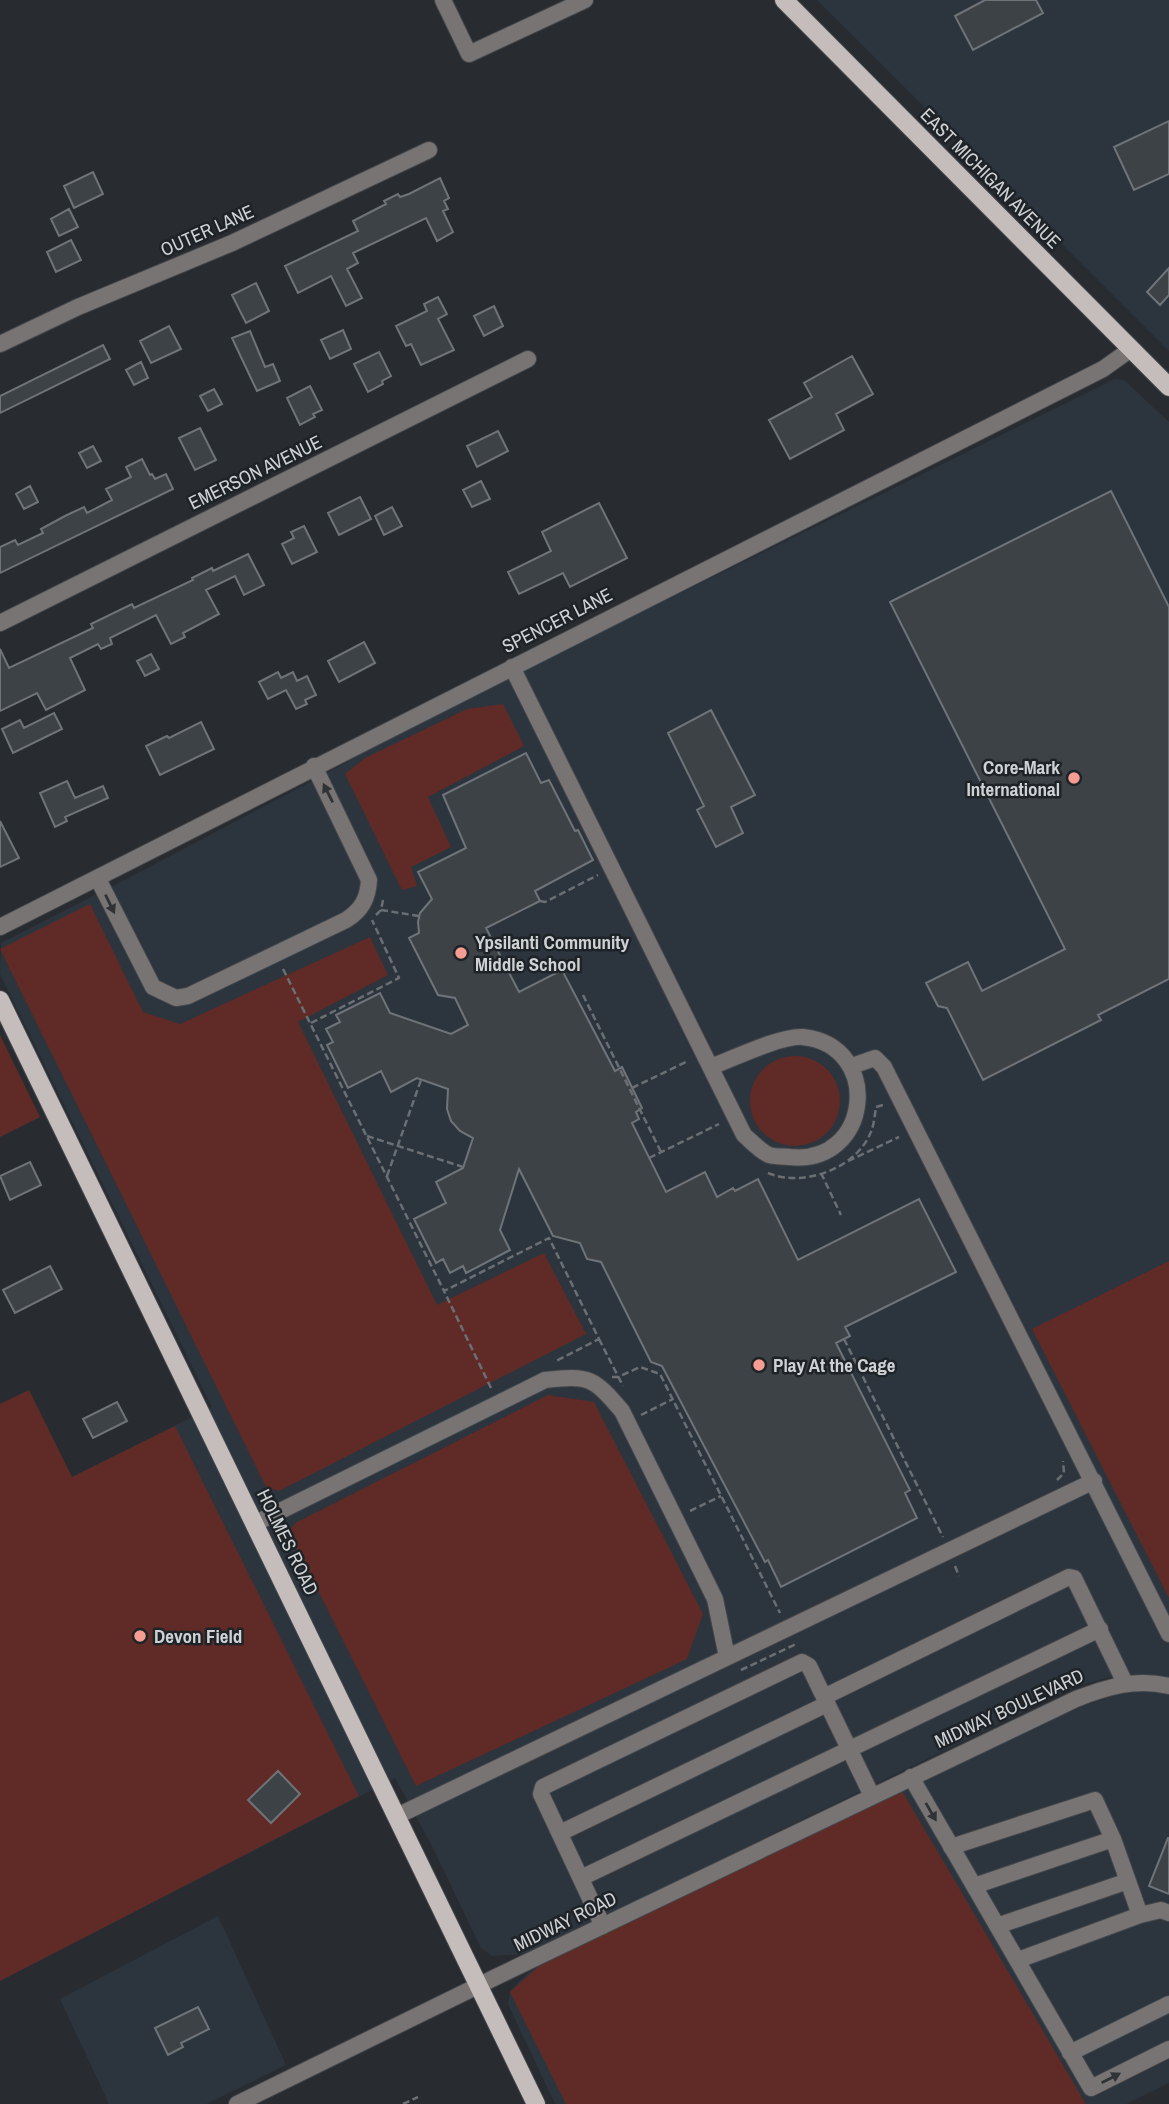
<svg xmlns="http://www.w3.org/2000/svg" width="1169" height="2104" font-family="'Archivo Narrow',sans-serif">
<rect width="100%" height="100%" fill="#282c31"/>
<path fill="#2c353e" d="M817,0H1169V351L1051,233Z
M1115,379L1125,381L1169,422V1677L1133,1674L1111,1677L1084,1684L1062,1693L539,1948L522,1954L492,1956L481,1948L431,1844L395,1778L0,1981V1404L29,1390L72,1477L212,1407L0,974L1,943L142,871L344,764L395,734Z
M1145,1691L1169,1695V2083L1126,2104H555L508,2004L510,1991L528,1973L565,1952L1039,1725L1078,1708L1116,1695Z
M218,1916L286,2065L206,2104H109L60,1999Z"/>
<path fill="#602a26" d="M503,704L524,746L428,797L451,847L411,867L417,886L402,890L345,774L365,758L467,709Z
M90,904L143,1012L180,1024L370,937L388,975L298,1022L437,1305L544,1253L586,1334L279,1491L266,1487L0,949Z
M0,1035L40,1117L0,1137Z
M750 1101a45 45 0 1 1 90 0a45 45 0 1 1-90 0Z
M1169,1261V1598L1032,1329Z
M29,1390L72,1477L175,1426L359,1796L0,1981V1404Z
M548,1395L594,1402L703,1614L687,1659L416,1786L288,1531L297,1522Z
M902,1791L1086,2104H566L510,1992L539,1966Z"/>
<path fill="#3d4247" stroke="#6f7479" stroke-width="2" d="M985,0H1036L1043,13L973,50L955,16Z
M1169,121V174L1134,190L1114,147Z
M93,172L103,194L74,208L64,186Z
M440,178L449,198L444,201L448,209L443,211L453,232L437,241L426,218L353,253L358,263L347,269L362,298L346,306L331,276L298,293L285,266L358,231L353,221L386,204L384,201L398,194L400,197L409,194Z
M69,209L78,227L59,236L51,219Z
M71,240L81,260L56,272L47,252Z
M1169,268V295L1160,305L1147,292Z
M256,283L269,311L246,323L232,295Z
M438,297L447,314L438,319L454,350L421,365L411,344L406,346L396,326L427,311L424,304Z
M494,306L503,326L484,336L474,316Z
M169,326L181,349L151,363L140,341Z
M343,330L351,349L330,359L321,340Z
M250,331L265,367L273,364L280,381L257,391L232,338Z
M103,345L110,359L0,413V396Z
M379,352L391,376L382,381L383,384L368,392L354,364Z
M852,356L873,394L836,414L844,430L790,459L769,420L812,397L804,383Z
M141,362L148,378L134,385L126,370Z
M310,386L322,410L313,414L315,417L300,425L287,398Z
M214,389L222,404L208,411L200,396Z
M200,428L216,460L195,470L179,438Z
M498,431L508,451L477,467L467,446Z
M93,446L101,461L87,468L79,453Z
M142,459L150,475L152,474L155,479L166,474L173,489L0,573V547L15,540L18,545L43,533L41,529L65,516L84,507L87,513L112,500L106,489L131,477L126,467Z
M481,481L490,499L472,507L463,490Z
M30,486L38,502L24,509L16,494Z
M1111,491L1169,607V979L1098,1015L1101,1020L983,1080L947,1008L938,1006L926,983L968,962L982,991L1065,949L890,602Z
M360,497L371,519L339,535L328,513Z
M599,503L627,558L570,587L563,573L519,594L508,572L551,551L542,532Z
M392,507L402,526L384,535L375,516Z
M304,526L317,552L292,564L282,544L294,538L291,532Z
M248,554L264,585L244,595L235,576L206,590L219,614L183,633L185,637L171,644L156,615L110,638L112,644L101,649L98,644L70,658L85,690L46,710L37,693L0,711V649L9,668L93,628L91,624L132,604L134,608L193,580L192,578L212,568L213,571Z
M364,642L375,663L339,682L328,661Z
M151,654L159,669L145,676L137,661Z
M278,672L281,678L293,672L297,681L307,676L316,695L305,700L307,704L296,709L286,690L268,699L259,682Z
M711,710L755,795L731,807L743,833L716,847L697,810L704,806L668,733Z
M54,713L62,729L13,753L2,729L20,720L24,728Z
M201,722L214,749L160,775L146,746L167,736L169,738Z
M526,753L541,783L549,780L575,831L578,830L593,860L535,891L540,901L486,928L519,992L562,970L615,1071L622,1067L642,1108L636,1112L639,1119L632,1123L666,1192L705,1172L717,1197L733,1188L735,1191L758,1179L798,1260L919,1199L956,1272L845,1327L850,1336L836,1343L910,1490L905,1493L917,1518L781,1587L768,1560L765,1562L662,1366L651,1362L601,1262L587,1259L580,1243L553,1236L519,1169L500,1230L510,1250L466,1273L463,1266L450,1273L443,1259L436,1263L414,1219L446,1203L436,1182L463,1168L473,1138L460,1131L451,1121L447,1109L448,1089L417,1078L391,1092L381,1071L348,1088L327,1045L333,1042L326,1029L340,1022L336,1015L380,993L390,1013L451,1034L468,1025L455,998L438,995L409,938L419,933L418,922L420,913L432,899L418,872L466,848L443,795Z
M67,781L75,798L103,786L108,798L65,817L67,821L55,827L40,793Z
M0,821L19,858L0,867Z
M30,1162L41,1185L10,1200L0,1176Z
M50,1266L62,1289L15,1313L3,1290Z
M117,1402L127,1421L93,1438L83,1419Z
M278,1771L300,1794L271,1823L248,1800Z
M1168,1838H1169V1894L1149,1886Z
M198,2007L209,2029L181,2043L183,2047L168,2055L155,2028Z"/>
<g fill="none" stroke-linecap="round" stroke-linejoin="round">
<defs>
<path id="minor" d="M443,0L469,54L585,0
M0,344L78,307L232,243L429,150
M0,623L528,359
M512,667L744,1135C751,1141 760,1151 769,1155C775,1157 784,1156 790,1157C871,1166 884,1046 803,1037C782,1035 732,1059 711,1067
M98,879L153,987L176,998L188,996L346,920C362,910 368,898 369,880L314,766
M0,927L1103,369L1131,349
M852,1066L875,1058L884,1067L1169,1634
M256,1523L545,1380C589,1375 593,1377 622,1411L715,1599L727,1657
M823,1695L872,1796
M911,1777L1091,2088L1169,2049
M397,1816L1094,1481
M560,1833L827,1704
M951,1847L1095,1800L1113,1839L1140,1915
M581,1878L1100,1629
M974,1886L1113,1839
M603,1926L541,1794L543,1787L802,1662L809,1666L822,1693L828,1695L1069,1577L1074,1578L1125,1683
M997,1926L1128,1881
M1018,1960L1140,1915L1161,1910L1169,1913
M1070,2053L1169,2004
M237,2104L498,1976L1076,1699C1107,1687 1136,1678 1169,1686"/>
<path id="major" d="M784,0L1169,387
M0,1000L536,2104"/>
</defs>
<use href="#minor" stroke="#43474b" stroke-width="18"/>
<use href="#major" stroke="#43474b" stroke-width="20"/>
<path stroke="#6b6f73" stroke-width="2.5" stroke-dasharray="7 3.5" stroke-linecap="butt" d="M540,901L545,902L598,875
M381,910L419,916
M376,915L381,910L383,900
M283,969L444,1291
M583,995L661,1152
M311,1023L399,978L372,920
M632,1088L688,1061
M367,1136L463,1167
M649,1158L719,1124
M848,1161L899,1137
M768,1173C804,1188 859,1168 872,1129C874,1123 875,1114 876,1107L886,1104
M821,1173L841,1215
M387,1176L421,1080
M599,1339L623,1386
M844,1339L943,1537
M612,1377H618L640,1367L660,1374L780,1613
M491,1388L444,1291L549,1238L599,1339L554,1362
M641,1415L673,1399
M1057,1480L1064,1473L1063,1461
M690,1511L721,1496
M955,1566L959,1576
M741,1670L798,1643
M403,2104L418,2097"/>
<use href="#minor" stroke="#787474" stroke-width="16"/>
<use href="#major" stroke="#c5bdbc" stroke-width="18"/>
</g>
<defs><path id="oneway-solid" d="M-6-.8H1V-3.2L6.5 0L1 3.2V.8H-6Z" transform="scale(1.75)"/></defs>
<g fill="#303336">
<use href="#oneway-solid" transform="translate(328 793) rotate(-117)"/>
<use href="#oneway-solid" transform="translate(110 904) rotate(64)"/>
<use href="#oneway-solid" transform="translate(931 1812) rotate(60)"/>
<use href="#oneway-solid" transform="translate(1111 2078) rotate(-27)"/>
</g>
<g fill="#f59c93" stroke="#1e2327" stroke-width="2.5">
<circle cx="1074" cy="778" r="7"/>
<circle cx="461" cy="953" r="7"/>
<circle cx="759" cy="1365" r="7"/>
<circle cx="140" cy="1636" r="7"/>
</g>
<g text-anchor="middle" stroke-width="5" stroke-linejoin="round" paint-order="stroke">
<g font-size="19" fill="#cfd2d5" stroke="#1e2327">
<text transform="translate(991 178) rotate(45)" y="7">EAST MICHIGAN AVENUE</text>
<text transform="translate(207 230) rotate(-24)" y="7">OUTER LANE</text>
<text transform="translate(255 472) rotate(-26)" y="7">EMERSON AVENUE</text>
<text transform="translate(557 620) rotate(-27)" y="7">SPENCER LANE</text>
<text transform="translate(288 1542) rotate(64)" y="7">HOLMES ROAD</text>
<text transform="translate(1009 1708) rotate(-25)" y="7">MIDWAY BOULEVARD</text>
<text transform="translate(565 1921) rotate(-26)" y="7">MIDWAY ROAD</text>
</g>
<g font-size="19" font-weight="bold" fill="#cfd2d5" stroke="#1e2327" text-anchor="start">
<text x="1060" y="774" text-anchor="end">Core-Mark<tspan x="1060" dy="22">International</tspan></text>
<text x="475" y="949">Ypsilanti Community<tspan x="475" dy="22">Middle School</tspan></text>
<text x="773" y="1372">Play At the Cage</text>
<text x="154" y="1643">Devon Field</text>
</g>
</g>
</svg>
